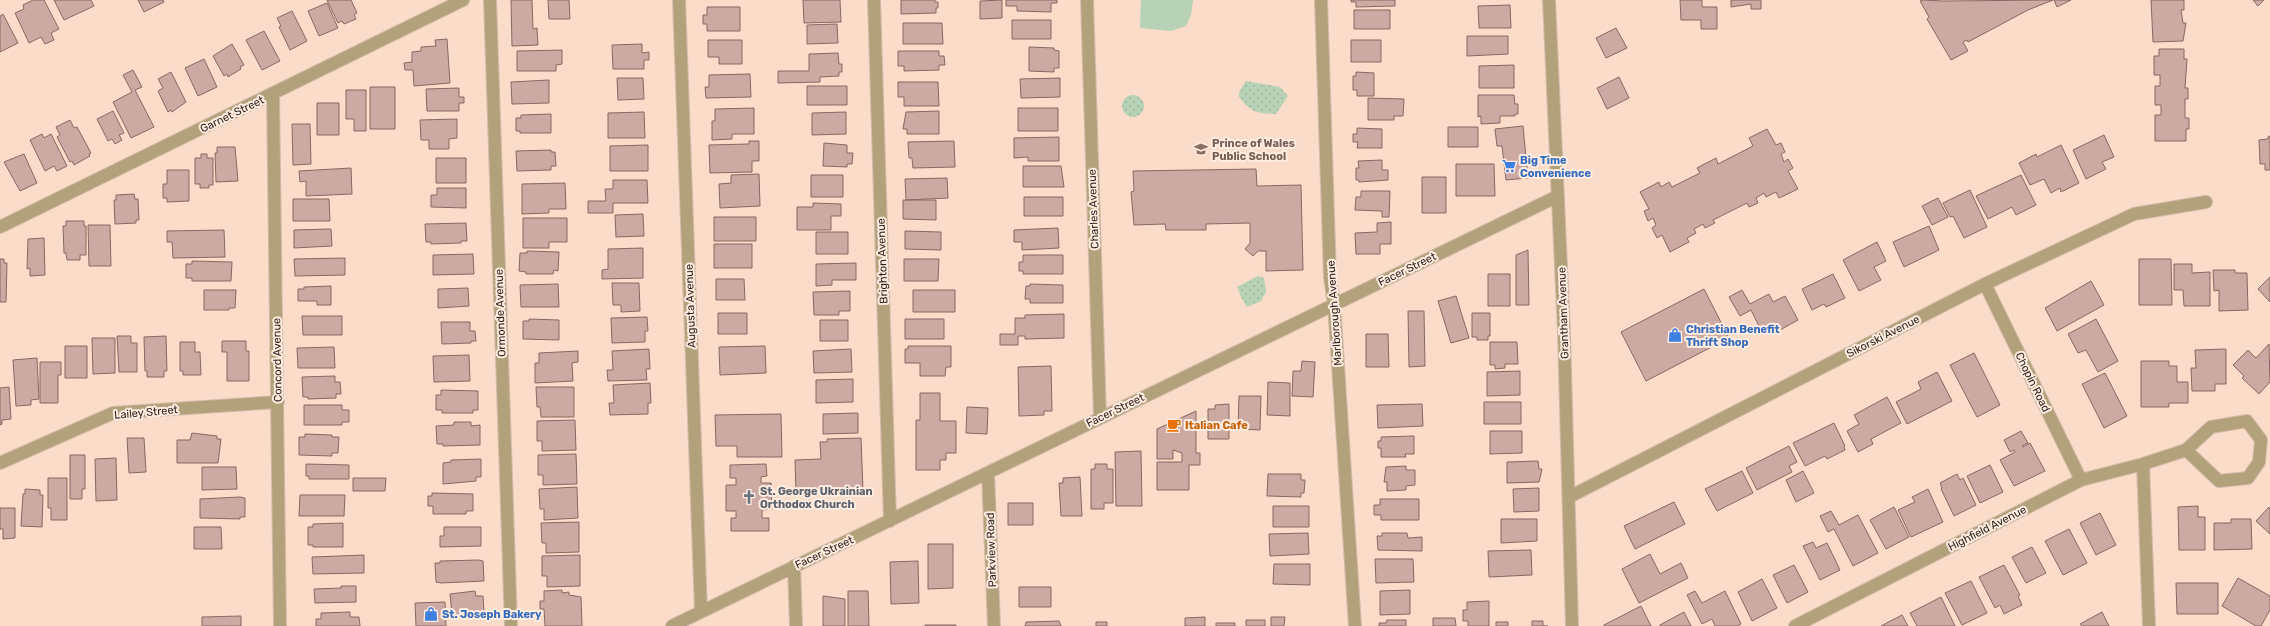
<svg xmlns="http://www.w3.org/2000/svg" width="2270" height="626" font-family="Rubik,sans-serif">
<defs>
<pattern id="grass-dots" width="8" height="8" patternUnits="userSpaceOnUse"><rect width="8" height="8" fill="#b7d2b6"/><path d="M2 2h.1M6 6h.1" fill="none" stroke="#9eb49c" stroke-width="1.8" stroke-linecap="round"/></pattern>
</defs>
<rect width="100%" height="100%" fill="#fbdcc9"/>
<path fill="url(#grass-dots)" d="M1246,81L1280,87L1288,96L1276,114C1256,113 1252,113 1239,97V92Z
M1122 106a11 11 0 1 1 22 0a11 11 0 1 1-22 0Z
M1258,276L1264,278L1266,292L1261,301L1247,307L1242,299L1237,287Z"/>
<path fill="#b7d2b6" d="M1141,0H1193L1191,15L1186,26L1171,31L1140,28Z"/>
<path fill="#cda9a3" stroke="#886862" d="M33,0H44L59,29L51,33L54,40L45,44L41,37L29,43L15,13L24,9L23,5Z
M54,0H91L94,6L64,20Z
M138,0H163L164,2L144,12Z
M327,0H351L357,13L354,15L356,19L344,24L342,21L338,23Z
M511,0H532L533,29L537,28L538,45L512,46Z
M548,0H569L570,19H549Z
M803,0H840L841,22L804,23Z
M901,0H935V2H938V8H936V13L901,14Z
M1002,0V18L980,19V1Z
M1006,0H1057V3H1051V12L1017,11V6H1006Z
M1351,0H1395V6L1356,7V2H1351Z
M1680,0H1702V7H1717V29H1701V20H1681Z
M1731,0H1761V9H1751V4L1731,7Z
M1923,0L1943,1L2053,0L2028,10L1968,42L1967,40L1963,42L1968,51L1951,60L1927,19L1929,17L1920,1Z
M2054,0H2071L2057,7Z
M2151,0H2184V10H2181L2183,23H2186L2183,41L2153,42Z
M2253,0H2264L2258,6Z
M327,3L338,28L319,36L308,11Z
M1510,5L1511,28H1479L1478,6Z
M707,7H740V31H707V24H703V15H707Z
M1354,10H1390V29H1354Z
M292,11L307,41L290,50L279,27L281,26L277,18Z
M3,14L18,43L0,52V16Z
M1012,20H1051V39H1012Z
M903,23H942L943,44H903Z
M837,24L838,43L807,44V25Z
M1616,28L1627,48L1606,58L1596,38Z
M264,31L280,61L262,70L246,40Z
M1467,36H1508V54L1467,56Z
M447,39L450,83L414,86L413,70H405L404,63L412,62V52L421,51V47L436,46L435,40Z
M708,40H742V64H719V57H708Z
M1351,40H1381V62H1351Z
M232,44L244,65L240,67L241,69L228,77L227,74L224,76L213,56Z
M642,44V53L649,52V60H644V69H613L612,45Z
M1029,47L1054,48V50L1059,51V68H1054V72L1029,71Z
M2159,49H2184V59H2187L2185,88H2188V99H2185V118H2189V129H2186V141H2155V115H2161V105H2155V86H2160V75H2154V56H2159Z
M562,50V64L556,65V71H517V51Z
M898,51H939V56H944L945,65H939V70L904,71V66H898Z
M838,53L839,64H842V72H839V76L820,77V82L778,83V71H809V54Z
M204,59L217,87L198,96L185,68Z
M1514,65V88H1479V66Z
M133,70L142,87L135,90L154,127L131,138L113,102L132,92L123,75Z
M171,72L186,102L172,112L171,110L168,112L158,91L163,88L158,79Z
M1356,72L1374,73V96H1357V90H1353V76H1356Z
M750,74L751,97L706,98L705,87H709V75Z
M1619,77L1629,98L1607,109L1597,88Z
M617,78H643L644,99L618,100Z
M1060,78V97L1021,98L1020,79Z
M549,80V103L512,104L511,82Z
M898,82H938L939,106H904V97H898Z
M807,86H847V105H807Z
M370,87H395V129H370Z
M459,88V97H464V103H459V111H427L426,89Z
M346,90H366V131H354V119H346Z
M1478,95H1514L1515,104H1518V114H1515V116H1500V123L1481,124V116L1478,117Z
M1368,98L1404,99L1403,116H1394V120H1368Z
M317,103H339V135H317Z
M754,108V134H732V139L712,140V121H715V109Z
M1018,108H1058V131H1018Z
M113,111L124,133L119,135L122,140L115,144L112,139L108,141L97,119Z
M939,111V134H907V129H903L906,112Z
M644,112L645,138H608V113Z
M846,112V134L812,135V113Z
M551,114V133H520V131H516V118H521V115Z
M457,119V138L449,139V149H429V140H421L420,120Z
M70,120L74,128L77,127L91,153L89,154L90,156L74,165L72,161L70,162L57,137L60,135L56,127Z
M292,124H310L311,164L293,165Z
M1523,126L1528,178L1506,180L1502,146H1497L1495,129Z
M1448,127H1478V147H1448Z
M1357,128L1382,129V148H1357L1358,142H1353V134H1357Z
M1767,129L1776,145L1781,143L1785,152L1781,154L1784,162L1788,159L1793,168L1788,171L1798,189L1779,198L1776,192L1766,197L1764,193L1756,198L1758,203L1749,207L1747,203L1713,220L1715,223L1705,228L1703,224L1694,229L1696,233L1687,238L1689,242L1670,252L1662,235L1657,238L1652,228L1656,225L1653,218L1648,221L1644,211L1649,209L1640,192L1659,182L1661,187L1669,182L1672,187L1700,173L1697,168L1716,158L1718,164L1753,146L1749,138Z
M42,134L44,138L51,134L67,166L57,171L54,166L45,171L30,140Z
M2104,135L2114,157L2102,162L2106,169L2086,179L2073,150Z
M2270,136V170H2265V164H2260L2259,140L2268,139V137Z
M1059,137V161H1028V157L1014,158V138Z
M749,141H759V161H752V172L710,173L709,145L749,144Z
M954,141L955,167L913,168L912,158H909L908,142Z
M824,143L847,145V153H853L852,164H847V167L823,166Z
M648,145V171H610V146Z
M2061,145L2079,183L2061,192L2060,188L2051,193L2044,179L2030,185L2019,163L2036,154L2037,157Z
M217,147H235L238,181L216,182L215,153H217Z
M551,150V152H555L556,166H551V170L517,171L516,151Z
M24,154L37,183L20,191L4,162Z
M201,154H207V158H213V185H209V188H200V184H195V158H201Z
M436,158H466V183H436Z
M1382,160V170H1388V180L1359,182V180H1356V168H1359L1358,161Z
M1456,164H1494L1495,196H1456Z
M1023,166H1061L1064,187H1023Z
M351,168L352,194L306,196V181L300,182L299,171Z
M1256,169L1257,186L1301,185L1303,270L1266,271V251H1258L1253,256L1245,249L1250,243V223L1206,224V230H1166L1165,224L1134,225L1131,192L1134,191L1133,171Z
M167,170H189V201L167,202V198H163V184H167Z
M759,174L760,206L720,208L719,184L731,183V175Z
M811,175H843V197H811Z
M2021,175L2036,205L2016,215L2012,207L1988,219L1976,196Z
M1422,177H1446V213H1422Z
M947,178L948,198L906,200L905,179Z
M613,180H647L648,203H613V213H588V201H606L605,189H613Z
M565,183L566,209H549V213L522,214V184Z
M437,188H466V208L431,207V195H437Z
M1970,190L1987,227L1964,238L1953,216L1950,217L1943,203Z
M1361,191H1390L1389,217H1382V211L1355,210L1356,197H1361Z
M134,194L135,199H138L139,220H136V223L115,224L114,200H116V195Z
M1024,197H1063V216H1024Z
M1938,198L1948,217L1932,225L1922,206Z
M293,199H329L330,221H293Z
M903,200H936V220L903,219Z
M813,203L841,204V216H831V230H797V207H813Z
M643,214L644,236L616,237L615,215Z
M714,217H756V241H714Z
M523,218H567V242H549V248H523Z
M66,221H84V226H86V255H80V260H67L66,253H64L63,226H66Z
M1391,222V244H1380V254H1356L1355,233L1377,232V223Z
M466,223L467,241H461V243L431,244V242H426L425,224Z
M88,225H110L111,266H89Z
M1929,226L1939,250L1904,267L1893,242Z
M1058,228L1059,248L1022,250V242H1014V230Z
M331,229L332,246L294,248V230Z
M224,230L225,257L173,258L172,242H167V231Z
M905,231L941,232V250L905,249Z
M816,232H848V254H816Z
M44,238L45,275L30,276V268L27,269L28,239Z
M1877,242L1886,261L1874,267L1881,280L1859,291L1843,260Z
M714,244H752V268H714Z
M643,248V278L602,279V270L608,269V249Z
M1528,250L1529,305H1516V255Z
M527,251L559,252L558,271L554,270L553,274H526V272L519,271L520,253H527Z
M473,254L474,274L433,275V255Z
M1023,255H1063V274H1023V271H1019V262H1023Z
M345,258V275L295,276L294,259Z
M0,259H4V263H7L6,302H0Z
M904,259H939L938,281H904Z
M2139,259H2171L2172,305H2139Z
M192,261L232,262L231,281H192V278H186V264H192Z
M856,263V280H832V285L816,286V264Z
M2174,264H2192V273L2210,272V306H2184L2183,290H2174Z
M2213,270H2235V273H2247L2248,310L2219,311V290L2214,291Z
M1488,274H1510V306H1488Z
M1833,274L1845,298L1826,307L1824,304L1812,310L1802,289Z
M2270,277V302L2258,289Z
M716,279H744L745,300H716Z
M2091,281L2104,305L2057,331L2045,308Z
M612,283H639L640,311L621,312V305H613Z
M558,284L559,307H521L520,285Z
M1030,284L1063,285V303H1030V299H1025L1026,286H1030Z
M331,286V305H317V301H298V289H304V287Z
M468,288L469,306L438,308V289Z
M1704,289L1729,338L1646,381L1621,332Z
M204,290H236L235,308H229V310H204Z
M913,290H955V312H913Z
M1742,290L1750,304L1769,294L1773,302L1785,296L1798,320L1780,330L1778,326L1763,334L1751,310L1740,316L1729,297Z
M850,291V311H839V315H814L813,292Z
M1456,296L1469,338L1451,343L1438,301Z
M1408,311H1424L1425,366L1409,367Z
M718,313H747V334H718Z
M1472,313H1490V336H1488V340H1477V337H1472Z
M1064,314V338L1025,339V336H1018V345H1000V334H1015V318H1025V315Z
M302,316H342V335H303Z
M647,317L648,331H645V342L612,343L611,318Z
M529,319L559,320V340L523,339V321H529Z
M905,319H944V339H905Z
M2096,319L2118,361L2098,372L2086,350L2078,353L2068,334Z
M820,320H848V341H820Z
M441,322H470V331H475L476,341H471V343L442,344Z
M1366,334H1388L1389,367H1366Z
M117,336H131V343H137V372H119Z
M166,336L167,371H164V377H147V371H145L144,337Z
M92,338H115V373L93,374Z
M222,341H246V351H249V381H227V352H222Z
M180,342H195V352H200L201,375H183V371H180Z
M1490,342H1517L1518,364H1505V368L1495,369V365H1490Z
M2269,344L2270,382L2259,394L2242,378L2244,376L2233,365L2248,350L2256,358Z
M65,346H87V378H65Z
M765,346L766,373L720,375L719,347Z
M908,346H951V367H946L945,376H920V363H905V349H908Z
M334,347L335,368H298L297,348Z
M649,349L650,369H646L647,380L608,381L607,370H613L612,351Z
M851,349L852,372L814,373L813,351Z
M2226,349V384H2215V391H2192L2191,368H2196L2195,350Z
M578,351V362L572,363L573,381L535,383V363H539V353Z
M1974,353L2000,405L1977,417L1950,365Z
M469,355L470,381L434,382L433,356Z
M37,358L39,399L31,400V405L16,406L13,360Z
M1302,361L1315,362L1313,397L1292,396L1293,371H1301Z
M2141,361H2169V366H2177V382H2188V403H2169V407H2141Z
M40,362H61V375H58V403H40Z
M1051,366L1052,411H1044V415L1019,416L1018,367Z
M1520,371V395L1487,396V372Z
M1937,372L1952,401L1907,424L1896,402L1921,389L1918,382Z
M2105,373L2127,416L2104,428L2082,384Z
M335,376V382H340L341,394H336V398L308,399V397H303L302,377Z
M853,379V402L816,403V380Z
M1268,382L1290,383V416L1267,415Z
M650,383L651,403H648V414L610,415L609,403H614L613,385Z
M9,387L11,419L2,420V424L0,425V388Z
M536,387H574V417H541L540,407H537Z
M441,390L478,391V410H473V413H442V410H436V395H441Z
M920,393H940V421H956V453H946V460H940V470H916V420H920Z
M1239,396H1261L1260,430L1238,429Z
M1887,397L1901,423L1871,439L1873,444L1858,452L1847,431L1859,424L1854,415Z
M1484,402H1521V424H1484Z
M1229,404V439H1208V409H1215V405Z
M1422,404L1423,426L1378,428L1377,405Z
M304,405H342V410H349V422H342V425H304Z
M967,407L988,408L987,434L966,433Z
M1196,411V453H1200V465H1189V490H1157V462H1182V453L1173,450V459H1157V429Z
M858,413V433L823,434V414Z
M781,414L782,457H737V446H716L715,415Z
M575,420L576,450L542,451V441H537V421Z
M454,422H471V426L480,425V445L443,446V444H437L436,426L454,425Z
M1834,423L1845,446L1844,447L1845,450L1827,459L1825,456L1805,466L1793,443Z
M1490,431H1522V453L1490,454Z
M2021,431L2028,443L2023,445V447L2030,443L2045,471L2014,486L2000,460L2015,452L2014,450L2010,452L2004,440Z
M192,433L217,436V439H221L218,463H177V440H190Z
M305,434L332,435V437H339L338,453H332V456L299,455V437H305Z
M1414,436V454H1405L1406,457H1381V448H1378V441H1381V437Z
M127,438H144L146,472L129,473Z
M861,438L863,491L796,493L795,460L821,459L820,442H827V439Z
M1789,446L1797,462L1789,466L1792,472L1757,490L1746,468Z
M1141,451L1142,506H1116L1115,452Z
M576,454L577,484L543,485V475H538V455Z
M70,455H85V489H82V499H70Z
M116,458L117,500L96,501L95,459Z
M481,459V477H476V481L443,484V463L451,462V460Z
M1538,461L1539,469H1542L1539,482L1507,483V462Z
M306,464L349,465V479H309V476H306Z
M766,464L767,476L761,477V483H771L772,509L762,510V518H769V531H731V518H736V511H726V485H736V478H730V465Z
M1095,464H1107V469H1113V503H1104V509H1091V469H1095Z
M1990,465L2003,492L1980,503L1967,476Z
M1406,466V470H1415V485L1406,486V490L1387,491V482H1384L1386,467Z
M202,467H236L237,489L202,490Z
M1742,471L1753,493L1717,511L1705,489Z
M1803,471L1814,493L1796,502L1786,480Z
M1268,474H1301V480H1305L1304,493H1301V497L1267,496Z
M1957,474L1960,480L1963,478L1976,505L1954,516L1941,489L1942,488L1940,483Z
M1080,477L1082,516H1061L1059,483H1063V478Z
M48,478H67V520H51V508H48Z
M353,478H386L385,491H353Z
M577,487L578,518L544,520V509H540L539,489Z
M1539,488V511L1514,512L1513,489Z
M25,489L40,490V495H43L42,527L21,526L23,494H25Z
M1928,489L1943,522L1911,537L1898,510L1915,502L1912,497Z
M432,493L473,494V511H466V514H433V506H428V496H432Z
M300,495H345L344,516H299Z
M240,497L245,498V517H240V519L200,518V499Z
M1380,499H1419V520H1381V515H1374V505H1380Z
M1674,502L1685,524L1635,549L1624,526Z
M1008,503H1033V525H1008Z
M1273,506H1309V527H1273Z
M2198,506V517H2205V550H2179L2178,507Z
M1894,507L1909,537L1886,549L1870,520Z
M2269,507L2270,509V534L2256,521Z
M0,508H15V538L3,539V529H0Z
M1831,511L1839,525L1858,515L1878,553L1853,566L1834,529L1828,532L1820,516Z
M2100,513L2116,545L2096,555L2080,523Z
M1501,519H1537V541L1501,543Z
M2231,519H2251L2252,549L2214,550V523H2231Z
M579,522V552L546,553V543H542L541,523Z
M343,523V547H313V545H308V527H313V524Z
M194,527H221L222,549H194Z
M444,527H481V546L440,547V536H444Z
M2069,529L2087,563L2063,575L2045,541Z
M1308,533L1309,554L1270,556L1269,534Z
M1382,533H1407L1408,538L1422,537V551L1378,550L1377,536H1382Z
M1813,542L1816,548L1827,543L1840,570L1820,580L1803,546Z
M928,544H953V588L928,589Z
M2032,547L2046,573L2026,583L2012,557Z
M1531,550L1532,575L1489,577L1488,551Z
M1650,554L1660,574L1681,563L1688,578L1639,603L1622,569Z
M364,555V573L313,574L312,557Z
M580,555V586L547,587V576H542V556Z
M1375,559H1413L1414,582L1376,583Z
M479,560L483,561L484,581L441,583L436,582L435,563H440V561Z
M918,561L919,603L891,604L890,562Z
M1274,564H1310V585L1273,584Z
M1794,565L1808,592L1787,603L1773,575Z
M2004,565L2020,595L2018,596L2022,605L2004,614L2000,605L1995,608L1979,577Z
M2238,578L2270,596V610L2261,626H2256L2222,606Z
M1762,579L1777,608L1752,621L1738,592Z
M1971,581L1987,613L1962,625L1945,593Z
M2176,583H2218V614H2177Z
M341,586H356V602L315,603L314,589L341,588Z
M1019,587H1051V607H1019Z
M562,590V593L569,592V595L581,597L582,626H545L544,609H540V601H544V591Z
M1410,590V614L1380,615V591Z
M475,591L476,596H483L484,612L452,615L450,594Z
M848,591H868L869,626H848Z
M1695,591L1702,603L1725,591L1741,624L1737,626H1715L1712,619L1702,624L1687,595Z
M823,596L845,599V626H823Z
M1941,597L1955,626H1917L1910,613Z
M1489,601V626H1468V621H1463V610H1467V602Z
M445,602L446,626H416L415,603Z
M1641,606L1651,626H1604V625Z
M350,612V617H359L360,626H316V619H321V613Z
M1684,612L1691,626H1660V625Z
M2102,612L2109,626H2082L2080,624Z
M1902,615L1908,626H1881Z
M241,616V626H202V617Z
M1205,617V626H1185V618Z
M1271,617H1285L1284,626H1271Z
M1433,618H1455L1456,626H1433Z
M1246,620H1265V626H1246Z
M1387,620H1406V626H1379V623H1386Z
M1059,621L1061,626H1025L1026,622Z
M1532,621H1543V626H1548H1532Z
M1096,622H1107V626H1096Z
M1496,622H1508V626H1496Z
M1216,623H1235V626H1216Z
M925,625H956V626H925Z"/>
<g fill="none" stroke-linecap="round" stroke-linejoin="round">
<defs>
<path id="minor" d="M490,0L511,626
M679,0L701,612
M874,0L890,521
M1087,0L1100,417
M1321,0L1330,277L1334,304L1355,626
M1549,0L1564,333L1572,626
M273,94L280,626
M0,227L463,0
M1985,284L2081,480
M0,463L113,413L278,402
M2143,464L2149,626
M988,473L994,626
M1569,497L1985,284L2134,214L2206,202
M794,566L796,626
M672,626L1558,196
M1795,626L2081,480L2143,464L2186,450L2211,427L2247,421L2261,440L2259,462L2248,478L2219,481L2186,450"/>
</defs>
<use href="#minor" stroke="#d5baa9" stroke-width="14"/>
<use href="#minor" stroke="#b2a27b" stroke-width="12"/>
</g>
<defs>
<symbol id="school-bare" viewBox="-9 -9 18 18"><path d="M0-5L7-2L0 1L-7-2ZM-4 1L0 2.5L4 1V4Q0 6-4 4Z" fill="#8d6e63" stroke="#ffece0" stroke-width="2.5" paint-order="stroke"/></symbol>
<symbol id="supermarket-bare" viewBox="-9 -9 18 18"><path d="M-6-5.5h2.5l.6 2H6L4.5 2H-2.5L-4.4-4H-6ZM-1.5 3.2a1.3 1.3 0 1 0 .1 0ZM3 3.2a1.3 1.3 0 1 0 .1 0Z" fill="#3f7fe0" stroke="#ffece0" stroke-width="2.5" paint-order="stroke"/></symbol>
<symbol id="shop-bare" viewBox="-9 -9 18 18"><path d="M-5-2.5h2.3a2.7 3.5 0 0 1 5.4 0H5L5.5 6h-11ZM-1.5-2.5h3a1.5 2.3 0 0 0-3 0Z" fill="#3f7fe0" stroke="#ffece0" stroke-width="2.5" paint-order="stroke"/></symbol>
<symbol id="cafe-bare" viewBox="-9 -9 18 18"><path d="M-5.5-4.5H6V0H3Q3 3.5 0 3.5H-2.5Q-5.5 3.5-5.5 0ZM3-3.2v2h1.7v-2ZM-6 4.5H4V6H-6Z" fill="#e8710a" stroke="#ffece0" stroke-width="2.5" paint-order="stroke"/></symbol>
<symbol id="church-bare" viewBox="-9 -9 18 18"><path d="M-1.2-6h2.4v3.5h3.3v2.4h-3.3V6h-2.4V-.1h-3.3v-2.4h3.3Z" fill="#6b7280" stroke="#ffece0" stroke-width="2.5" paint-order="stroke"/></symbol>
</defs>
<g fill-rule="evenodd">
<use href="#school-bare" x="1191" y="139" width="20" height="20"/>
<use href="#supermarket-bare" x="1499" y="156" width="20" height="20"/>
<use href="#shop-bare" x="1665" y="325" width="20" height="20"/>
<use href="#cafe-bare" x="1164" y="415" width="20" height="20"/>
<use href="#church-bare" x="739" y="487" width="20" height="20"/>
<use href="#shop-bare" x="421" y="604" width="20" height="20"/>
</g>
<g text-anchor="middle" stroke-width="4" stroke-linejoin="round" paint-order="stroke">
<g font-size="11" fill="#2a1f18" stroke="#ffece0">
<text transform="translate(232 114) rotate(-26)" y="4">Garnet Street</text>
<text transform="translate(1093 209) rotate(-92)" y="4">Charles Avenue</text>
<text transform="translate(882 261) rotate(-92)" y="4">Brighton Avenue</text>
<text transform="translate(1407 269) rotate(-26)" y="4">Facer Street</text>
<text transform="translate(690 306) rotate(-92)" y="4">Augusta Avenue</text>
<text transform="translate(500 313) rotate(-92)" y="4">Ormonde Avenue</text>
<text transform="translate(1334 313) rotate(-94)" y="4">Marlborough Avenue</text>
<text transform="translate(1563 313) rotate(-92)" y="4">Grantham Avenue</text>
<text transform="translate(1883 336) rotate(-27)" y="4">Sikorski Avenue</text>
<text transform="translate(277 360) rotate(-91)" y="4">Concord Avenue</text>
<text transform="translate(2033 382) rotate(64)" y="4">Chopin Road</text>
<text transform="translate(1115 410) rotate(-26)" y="4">Facer Street</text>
<text transform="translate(146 412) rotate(-5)" y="4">Lailey Street</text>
<text transform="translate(1987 528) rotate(-27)" y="4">Highfield Avenue</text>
<text transform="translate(991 550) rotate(-92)" y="4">Parkview Road</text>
<text transform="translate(824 552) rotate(-25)" y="4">Facer Street</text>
</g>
<g font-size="11" font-weight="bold" fill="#785e54" stroke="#ffece0" text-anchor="start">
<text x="1212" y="147">Prince of Wales<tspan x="1212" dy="13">Public School</tspan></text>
</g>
<g font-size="11" font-weight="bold" fill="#366cbe" stroke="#ffece0" text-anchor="start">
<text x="1520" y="164">Big Time<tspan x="1520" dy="13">Convenience</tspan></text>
<text x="1686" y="333">Christian Benefit<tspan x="1686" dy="13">Thrift Shop</tspan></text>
<text x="442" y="618">St. Joseph Bakery</text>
</g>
<g font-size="11" font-weight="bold" fill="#c56008" stroke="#ffece0" text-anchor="start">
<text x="1185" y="429">Italian Cafe</text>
</g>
<g font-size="11" font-weight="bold" fill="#5b616d" stroke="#ffece0" text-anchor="start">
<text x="760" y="495">St. George Ukrainian<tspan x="760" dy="13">Orthodox Church</tspan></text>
</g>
</g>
</svg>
